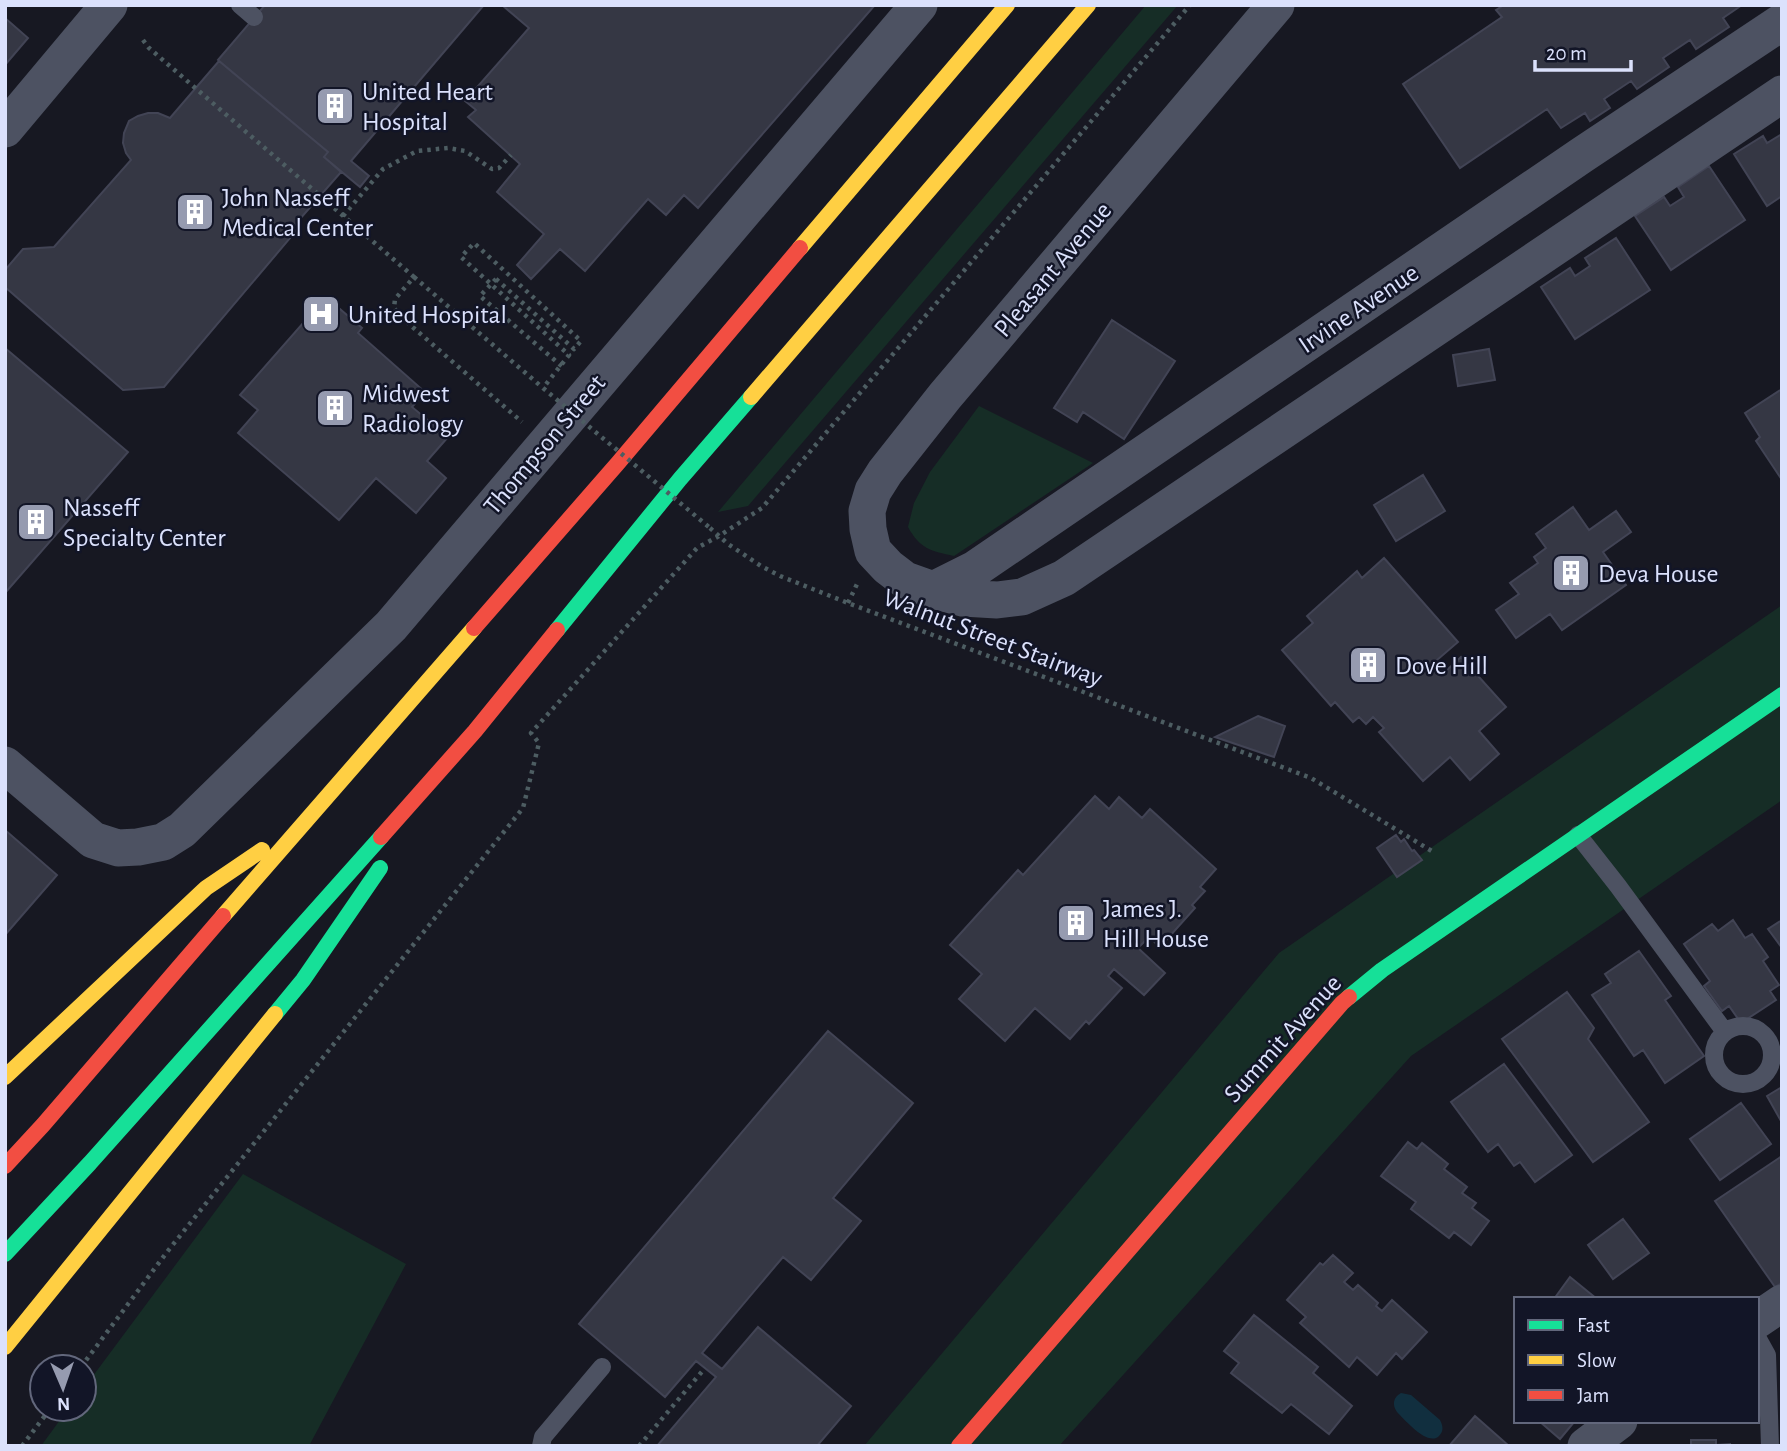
<svg xmlns="http://www.w3.org/2000/svg" width="1787" height="1451" font-family="'Alegreya Sans',sans-serif">
<rect width="100%" height="100%" fill="#171822"/>
<path fill="#162d26" d="M1146,5H1178L748,506L718,512Z
M979,406L1093,463L954,556C931,551 920,549 908,527L914,503L930,472Z
M1782,605V800L1411,1056L1059,1446H864L1279,953Z
M243,1174L406,1264L309,1446H41L68,1409H84V1388Z"/>
<path fill="#112f3f" d="M1401,1393L1411,1395L1440,1420C1443,1426 1444,1431 1439,1436C1428,1447 1405,1420 1397,1412C1392,1405 1393,1397 1401,1393Z"/>
<path fill="#353744" stroke="#424455" stroke-width="2" d="M265,5H484L351,161L369,176L360,187L324,157L328,152L218,60Z
M502,5H875L698,208L684,195L666,215L648,199L585,271L560,249L531,279L517,265L544,234L497,192L520,164L468,117L476,110L465,101L529,28Z
M1504,5H1742L1723,18L1729,27L1696,49L1690,40L1663,58L1669,67L1637,89L1631,81L1604,99L1610,108L1590,121L1585,113L1561,128L1547,109L1460,168L1403,84L1502,17L1496,10Z
M5,18L28,38L5,65Z
M219,61L328,152L324,157L341,172L292,228L296,231L164,387L123,390L5,287V270L23,249L54,247L131,160L126,153L123,143L124,133L129,121L138,116L148,113H158L170,118Z
M1782,134V196L1767,206L1734,154L1763,136L1767,143Z
M1709,166L1745,220L1671,270L1635,216L1664,197L1670,206L1684,197L1678,187Z
M1616,238L1650,290L1575,339L1541,287L1570,268L1575,276L1590,266L1585,258Z
M326,297L362,328L358,333L425,392L412,407L448,437L427,461L446,478L416,513L376,478L339,520L238,433L258,410L240,395Z
M1112,320L1175,361L1124,439L1083,412L1077,422L1054,408Z
M5,348L128,452L5,593Z
M1489,349L1495,380L1458,386L1453,355Z
M1782,389V480L1756,441L1760,437L1745,413Z
M1423,475L1445,511L1396,541L1374,505Z
M1573,507L1589,530L1616,511L1631,532L1603,552L1626,585L1562,630L1550,614L1516,638L1496,610L1519,594L1510,583L1538,563L1534,557L1546,548L1536,534Z
M1384,558L1458,642L1437,660L1447,670L1461,657L1506,707L1479,731L1499,754L1470,780L1450,757L1423,781L1379,732L1384,728L1373,717L1366,724L1359,717L1353,722L1335,702L1331,706L1282,650L1313,623L1307,616L1357,571L1362,578Z
M1258,716L1285,726L1274,757L1215,737Z
M1095,796L1109,809L1119,797L1142,818L1150,809L1216,869L1200,887L1205,891L1192,905L1195,908L1160,947L1149,937L1138,948L1165,973L1144,995L1114,969L1108,976L1122,988L1089,1024L1086,1021L1070,1039L1035,1008L1005,1041L959,999L982,974L950,945L1018,870L1023,875Z
M5,830L57,875L5,935Z
M1396,835L1401,842L1404,839L1412,851L1414,850L1422,860L1397,877L1377,848Z
M1733,920L1745,938L1752,934L1768,957L1763,961L1779,985L1770,991L1776,1000L1741,1023L1729,1006L1722,1011L1704,986L1710,981L1684,944L1712,924L1718,931Z
M1782,920V948L1768,929Z
M1639,951L1671,996L1665,1000L1704,1056L1665,1083L1643,1050L1634,1056L1592,995L1611,983L1605,974Z
M1567,992L1594,1028L1588,1039L1649,1122L1593,1162L1502,1039Z
M828,1031L913,1103L833,1198L861,1221L811,1280L783,1257L702,1353L722,1369L758,1327L851,1406L817,1446H657L716,1377L696,1361L665,1397L579,1324Z
M1504,1064L1572,1155L1535,1182L1520,1162L1514,1166L1498,1144L1488,1152L1451,1102Z
M1782,1087V1121H1781L1767,1096Z
M1741,1103L1771,1144L1720,1180L1690,1139Z
M1408,1142L1417,1149L1422,1143L1448,1164L1444,1169L1467,1187L1462,1193L1476,1203L1472,1208L1489,1221L1471,1245L1454,1232L1449,1238L1411,1209L1416,1202L1381,1176Z
M1782,1156V1283L1775,1287L1715,1201Z
M1623,1219L1649,1253L1613,1279L1588,1245Z
M1333,1255L1353,1273L1344,1282L1353,1290L1358,1285L1378,1303L1376,1306L1382,1311L1392,1300L1427,1332L1402,1359L1396,1353L1377,1375L1357,1357L1349,1367L1300,1323L1306,1317L1287,1300L1320,1263L1323,1265Z
M1570,1277L1597,1299H1554Z
M1254,1315L1318,1367L1313,1373L1352,1406L1329,1434L1291,1404L1282,1413L1231,1373L1239,1363L1224,1351Z
M1475,1416L1509,1446H1449Z
M1539,1421H1575L1560,1439Z
M1691,1440H1716V1445L1730,1444V1446H1686H1691Z"/>
<g fill="none" stroke-linecap="round" stroke-linejoin="round">
<path stroke="#4d5d62" stroke-width="4.5" stroke-dasharray="3.5 5" stroke-linecap="butt" d="M143,40L149,48L414,277L395,299L394,308L401,317L522,422
M343,216L383,169L417,151L448,148L465,151L492,169L499,168L511,155
M414,277L543,388
M496,279L480,296L565,369
M710,528L728,544L761,566L780,576L848,603L1311,778L1435,853
M848,603L858,582
M81,1367L167,1252L523,808L539,743L531,733L697,548L719,536L762,508L1190,5
M22,1446L50,1409
M639,1446L705,1368"/>
<path stroke="#4d5262" stroke-width="18" d="M240,5L254,17
M1578,835L1618,886L1725,1032
M1714 1055a29 29 0 1 1 58 0a29 29 0 1 1-58 0Z
M1757,1337L1767,1355L1770,1446
M541,1446L543,1437L602,1367"/>
<path stroke="#4d5262" stroke-width="37" d="M1276,5L945,396L885,472L873,491L867,511L868,529L873,551L888,567L905,580L933,590L963,598L997,600L1022,597L1064,578L1782,94
M5,129L109,5
M933,590L975,569L1582,155L1782,22
M5,765L93,840L118,848L138,847L163,842L182,830L391,626L919,5
M1757,1320L1782,1303
M1586,1446L1619,1421"/>
<path stroke="#16e098" stroke-width="16" d="M557,630L680,479L751,397
M1349,997L1382,970L1782,695
M275,1014L303,980L380,868
M5,1254L90,1163L381,837"/>
<path stroke="#ffcf43" stroke-width="16" d="M800,248L1007,5
M751,397L1088,5
M223,916L474,628
M5,1077L206,888L262,850
M5,1347L275,1014"/>
<path stroke="#f24e42" stroke-width="16" d="M474,628L618,463L800,248
M381,837L475,731L557,630
M5,1166L43,1125L223,916
M959,1446L1342,1003L1349,997"/>
<path stroke="#4d5d62" stroke-width="4.5" stroke-dasharray="3.5 5" stroke-linecap="butt" d="M496,279L574,349L581,341L474,243L461,257L569,355L543,388L710,528"/>
</g>
<defs>
<symbol id="building-square" viewBox="-11 -11 22 22"><rect x="-9" y="-9" width="18" height="18" rx="4" fill="#969bb0" stroke="#121527"/><path d="M-4-6H4V6H1V3H-1V6H-4ZM-2.5-4.3h1.7v1.8h-1.7ZM.8-4.3h1.7v1.8H.8ZM-2.5-1h1.7V.8h-1.7ZM.8-1h1.7V.8H.8Z" fill="#fff"/></symbol>
<symbol id="hospital-square" viewBox="-11 -11 22 22"><rect x="-9" y="-9" width="18" height="18" rx="4" fill="#969bb0" stroke="#121527"/><path d="M-5-5h3v3.5h4V-5h3V5h-3V1.5h-4V5h-3Z" fill="#fff"/></symbol>
</defs>
<g fill-rule="evenodd">
<use href="#building-square" x="313" y="84" width="44" height="44"/>
<use href="#building-square" x="173" y="190" width="44" height="44"/>
<use href="#hospital-square" x="299" y="292" width="44" height="44"/>
<use href="#building-square" x="313" y="386" width="44" height="44"/>
<use href="#building-square" x="14" y="500" width="44" height="44"/>
<use href="#building-square" x="1549" y="551" width="44" height="44"/>
<use href="#building-square" x="1346" y="643" width="44" height="44"/>
<use href="#building-square" x="1054" y="901" width="44" height="44"/>
</g>
<g text-anchor="middle" stroke-width="5" stroke-linejoin="round" paint-order="stroke">
<g font-size="26" fill="#dbe1fc" stroke="#121527" text-anchor="start">
<text x="362" y="100">United Heart<tspan x="362" dy="30">Hospital</tspan></text>
<text x="222" y="206">John Nasseff<tspan x="222" dy="30">Medical Center</tspan></text>
<text x="348" y="323">United Hospital</text>
<text x="362" y="402">Midwest<tspan x="362" dy="30">Radiology</tspan></text>
<text x="63" y="516">Nasseff<tspan x="63" dy="30">Specialty Center</tspan></text>
<text x="1598" y="582">Deva House</text>
<text x="1395" y="674">Dove Hill</text>
<text x="1103" y="917">James J.<tspan x="1103" dy="30">Hill House</tspan></text>
</g>
<g font-size="26" fill="#dbe1fc" stroke="#121527">
<text transform="translate(1052 269) rotate(-50)" y="9">Pleasant Avenue</text>
<text transform="translate(1358 308) rotate(-34)" y="9">Irvine Avenue</text>
<text transform="translate(544 444) rotate(-50)" y="9">Thompson Street</text>
<text transform="translate(993 637) rotate(21)" y="9">Walnut Street Stairway</text>
<text transform="translate(1282 1038) rotate(-48)" y="9">Summit Avenue</text>
</g>
</g>
<rect width="1787" height="1451" fill="none" stroke="#dbe1fc" stroke-width="14"/>
<rect x="1514" y="1297" width="245" height="126" fill="#121527" stroke="#62677c" stroke-width="2"/>
<rect x="1528" y="1320" width="35" height="10" fill="#16e098" stroke="#62677c" stroke-width="2"/>
<text x="1577" y="1332" font-size="21" fill="#dbe1fc">Fast</text>
<rect x="1528" y="1355" width="35" height="10" fill="#ffcf43" stroke="#62677c" stroke-width="2"/>
<text x="1577" y="1367" font-size="21" fill="#dbe1fc">Slow</text>
<rect x="1528" y="1390" width="35" height="10" fill="#f24e42" stroke="#62677c" stroke-width="2"/>
<text x="1577" y="1402" font-size="21" fill="#dbe1fc">Jam</text>
<g transform="translate(63 1388) rotate(178)"><circle r="33" fill="#121527" stroke="#62677c" stroke-width="2"/>
<path d="M0-5L12 26L0 18L-12 26Z" fill="#969bb0"/>
<text y="-10" font-size="19" font-weight="bold" text-anchor="middle" fill="#dbe1fc">N</text>
</g>
<path d="M1535 60v10h96v-10" fill="none" stroke="#dbe1fc" stroke-width="3.5"/>
<text x="1546" y="60" font-size="21" fill="#dbe1fc" stroke="#121527" stroke-width="5" paint-order="stroke">20 m</text>
</svg>
